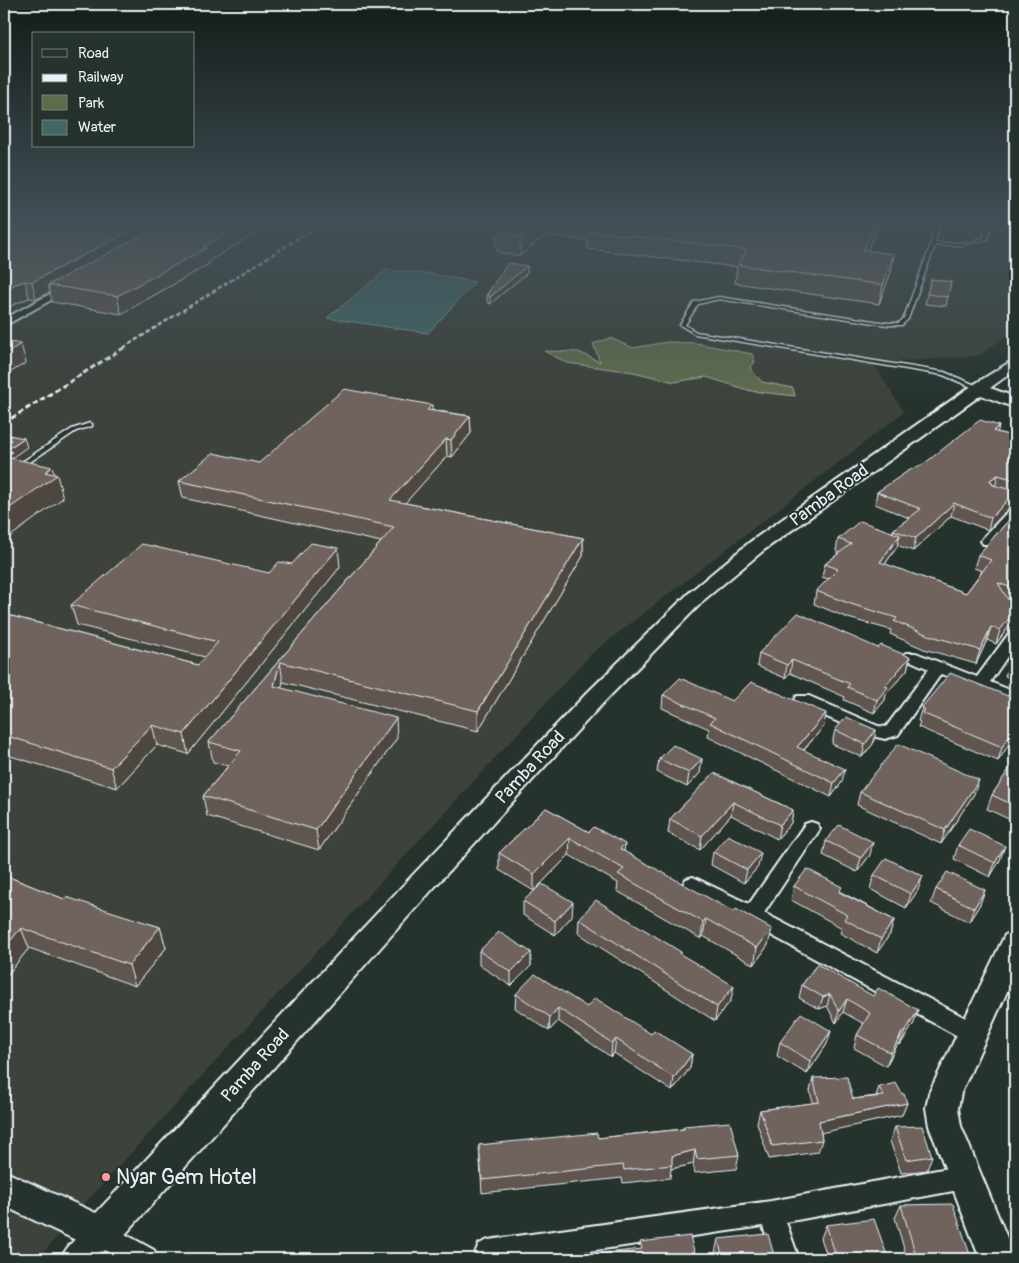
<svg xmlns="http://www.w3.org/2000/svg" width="1019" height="1263" font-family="Pangolin,sans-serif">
<rect width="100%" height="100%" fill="#26332d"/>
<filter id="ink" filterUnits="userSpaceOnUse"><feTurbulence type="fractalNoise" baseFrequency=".02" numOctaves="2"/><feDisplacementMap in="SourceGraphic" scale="10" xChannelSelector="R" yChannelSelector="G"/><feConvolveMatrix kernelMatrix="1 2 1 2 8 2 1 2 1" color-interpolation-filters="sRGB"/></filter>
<g filter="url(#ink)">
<path fill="#3c423b" d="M4,222H1015V329L979,356L873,363L904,412L591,654L85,1203L38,1259H4Z"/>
<path fill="#5e6c4e" stroke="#a3aea3" d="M610,338L633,348L667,342L696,343L752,354L755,362L750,368L762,382L793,388L795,396L751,391L706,377L674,382L633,372L567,363L544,351L579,352L600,362L593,344Z"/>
<path fill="#426766" stroke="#849ea0" d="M386,270L432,274L475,282L428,333L327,318Z"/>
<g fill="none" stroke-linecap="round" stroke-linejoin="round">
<defs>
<path id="lane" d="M935,222H939L935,243H961L984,238L986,227L988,226L990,227L988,239L961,245H935L908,319L902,325H887L719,299L698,304L685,325L696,332L944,372L980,387V389H976L943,375L695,334L680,325L694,302L719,297L887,323H899L904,318L931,244Z
M90,423L92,424V426L76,431L6,478L4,479V474L72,429Z"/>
<path id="street" d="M65,286L73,288L4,326V319Z
M1015,508V519L993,544H983L981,541L983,538L1010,509Z
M1015,631V645L990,682L1015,692V703L941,674L898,735L885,739L868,735L797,704L795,700L797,696H809L878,726L886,727L929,669L906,659L903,656L906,653H916L977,677L1010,632Z
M811,822L817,824L820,829L764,913L981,1026L984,1033L981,1040L973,1042L965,1040L686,889L683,884L686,879L693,877L749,904L805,824Z
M964,1165L973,1169L976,1177L973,1185L964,1189L786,1222L799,1259H773L763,1226L533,1259H478L475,1253L479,1244L488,1240L771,1201Z
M101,1221L154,1250L158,1259H121L103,1249L92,1259H61C67,1244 86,1228 101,1221Z"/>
<path id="secondary" d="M1015,359V370L990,388L1015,397V408L981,395L764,550L705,599L603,703L430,892L114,1247L101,1252L4,1206V1171L96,1213L410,878L587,693L691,591L750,542L973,385Z
M1015,931V974L961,1093L958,1108L961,1126L1015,1257V1259H980L929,1126L926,1108L929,1093L1001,943L1005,935Z"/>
</defs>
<use href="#lane" stroke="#e8f1f8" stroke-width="3"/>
<use href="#street" stroke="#e8f1f8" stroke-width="4"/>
<use href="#secondary" stroke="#e8f1f8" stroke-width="4"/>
<use href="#lane" fill="#26332d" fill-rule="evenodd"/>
<use href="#street" fill="#26332d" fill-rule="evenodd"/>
<use href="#secondary" fill="#26332d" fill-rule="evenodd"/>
<path stroke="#e8f1f8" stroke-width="2.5" stroke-dasharray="4.5 2.5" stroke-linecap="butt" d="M123,348L324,222"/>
<path stroke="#e8f1f8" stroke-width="3" stroke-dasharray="5.5 3" stroke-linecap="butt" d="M4,423L125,347"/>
</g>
<path fill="#605650" stroke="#e8f1f8" d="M4,222L209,261V264L121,314L52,302L50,292L36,299L29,298L17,303L4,310Z
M510,222H710L711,224L760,230L765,222H880L867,251L894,254L891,272L879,304L735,283L737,267L588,249V241L546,235L520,256L497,252L496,235Z
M527,266V273L490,304L487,302V294Z
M931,279L951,282L946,306L925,304Z
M432,410L470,416L471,433L452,457L447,456L405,503L583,538V556L478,731L283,682L281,688L397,738L319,850L207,816L203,796L228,766L213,762L209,742L381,542L183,498L179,481L259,463Z
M999,426L997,432L1015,437V507L1009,508L988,530L951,516L913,551L897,545V547L885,564L966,593L982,571L974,568L978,555L1015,513V603L1009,601L1015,611L1010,625L996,644L987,640L976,664L924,649L890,634L891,630L848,618L814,604L816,591L828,579L822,577L825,564L839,553L836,551L838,539L893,532V530L909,518L875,504L877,492Z
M292,564L340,567L188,754L157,745L117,788L4,754V614L198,665L205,657L77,625L71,605L269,573Z
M878,648L910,657L907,670L886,694L885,700L874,713L844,700L845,697L790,673L785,678L757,666L759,653Z
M1015,654V680L1005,676L1010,661Z
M663,695L732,701L824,726L804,750L842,782L831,797L708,737L709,729L662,708Z
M922,707L1015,735L998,761L918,727L920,722L918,721Z
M835,730H876L873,744L862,757L832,744Z
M1015,756V822L987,809L992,795L1010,768L1013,759Z
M659,759H702L700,773L687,787L657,772Z
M714,773L793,810L791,823L777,839L731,815L700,850L668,833L670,819Z
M860,792L974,794L941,844L857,805Z
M546,808L624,852L768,945L754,965L703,936L701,939L617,891L618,883L569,855L534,891L499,870V853Z
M826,841L870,855L857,872L823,855Z
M958,845L1000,860L990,877L954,859Z
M713,852L758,867L744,883L711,865Z
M4,875L64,899L160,927L166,948L135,986L29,948L4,979Z
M874,875L918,890L906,908L870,889Z
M794,886L841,892L894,920L890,934L877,953L840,933L842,928L791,900Z
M936,889L985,890L980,904L969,922L931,903Z
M523,901L572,916L555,935L523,915Z
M579,919L681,952V955L731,1000L715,1021L578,933Z
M479,951L531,952V966L511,986L479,965Z
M817,964L914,1023L900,1045L898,1044L886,1066L854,1048L857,1035L864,1024L843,1012L836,1023L827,1006L819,1009L799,998L802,985Z
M516,994L587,1007L651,1034L692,1054L690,1068L672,1091L614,1053L611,1057L558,1021L549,1031L515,1008Z
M780,1042L827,1044L807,1074L777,1056Z
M813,1078L853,1099L876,1096L879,1087L907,1103L902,1115L821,1132L822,1140L818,1152L769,1159L757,1123L760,1110L813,1103L810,1091Z
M684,1126L739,1155L736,1169L695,1173L693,1164L671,1169L670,1178L623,1183L622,1178L482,1193L479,1145L598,1138L683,1129Z
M895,1127L932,1156L927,1170L901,1173L890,1141Z
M901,1205L970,1255L968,1259H907L895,1218Z
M826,1225L888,1258L887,1259H828L821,1238Z
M718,1239L775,1259H717L715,1253Z"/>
<path fill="#4e4641" stroke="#e8f1f8" d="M147,222H180L48,285L50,292L36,299L32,282Z
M246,222H274L209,261V264L121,314L117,296Z
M541,222H546V235L520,256V238Z
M876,222H880L859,268L863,250Z
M894,254L891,272L879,304L883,285Z
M527,266V273L490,304V297Z
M25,281L29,298L17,303L4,310V290L13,285Z
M21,344L26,363L4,376V354Z
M432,405V421L427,410Z
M470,416L471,433L452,457L451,440Z
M999,426L996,438L993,431Z
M24,438L27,447L13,457L14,461L4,468V457L6,450Z
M446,439L447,456L392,518L390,500Z
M52,467L55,476L57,475L63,498L4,541V512L45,472Z
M998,475L995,487L990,480Z
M1012,495H1015V507L1009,508L988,530L991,518Z
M954,503L951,516L913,551L916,538Z
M900,535L897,547L877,575L880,562Z
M583,538V556L478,731V711Z
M338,548L340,567L188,754L184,734Z
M1015,611L1010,625L996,644L1000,630Z
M991,627L987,640L976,664L980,650Z
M910,657L907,670L886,694L885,700L874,713L877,700L885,686Z
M792,660L790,673L785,678L787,665Z
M280,662L283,682L277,705L274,686Z
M826,713L824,726L795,760L797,747Z
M396,718L397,738L319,850L316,830Z
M152,725L157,745L117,788L111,768Z
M1015,728V735L998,761L1002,747Z
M876,730L873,744L862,757L865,744Z
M702,759L700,773L687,787L689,773Z
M845,769L842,782L831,797L834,783Z
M979,780L974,794L941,844L945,830Z
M733,802L731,815L700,850L702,836Z
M793,810L791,823L777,839L780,825Z
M570,838L569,855L534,891V874Z
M873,842L870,855L857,872L861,858Z
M625,844L623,860L620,849Z
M1005,846L1000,860L990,877L995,863Z
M761,853L758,867L744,883L747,870Z
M923,876L918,890L906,908L911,894Z
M985,890L980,904L969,922L974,908Z
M573,902L572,916L555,935V921Z
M706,919L703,936L701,939L703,922Z
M894,920L890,934L877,953L881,939Z
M160,927L166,948L135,986L129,965Z
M21,928L29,948L4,979V948Z
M772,929L768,945L754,965L757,948Z
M531,952V966L511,986V972Z
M734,986L731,1000L715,1021L717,1007Z
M830,994L827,1006L819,1009L823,997Z
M847,999L843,1012L836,1023L839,1011Z
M558,1008V1021L549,1031L550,1017Z
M918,1010L914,1023L900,1045L905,1032Z
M831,1031L827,1044L807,1074L810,1061Z
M903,1031L898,1044L886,1066L891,1053Z
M616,1039L614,1053L611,1057L612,1043Z
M692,1054L690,1068L672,1091L674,1078Z
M907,1103L902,1115L816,1134L819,1121Z
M695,1150L693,1164L671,1169L672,1156Z"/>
<path fill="#70645d" stroke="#e8f1f8" d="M4,222H147L32,282L25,281L13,285L4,290Z
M167,222H246L203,247L207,248L117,296L48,285Z
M510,222H541L520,238L496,235Z
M580,222H710L711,224L760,230L765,222H876L863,250L894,254L883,285L738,265L747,250L589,231L595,224Z
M508,263L527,266L490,297L487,294Z
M931,279L951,282L948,297L927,294Z
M4,341L21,344L4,354Z
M344,389L432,405L427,410L470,416L451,440L446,439L390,500L583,538L478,711L280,662L274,686L396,718L316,830L203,796L241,751L209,742L394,527L179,481L213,453L259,463Z
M980,420L999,426L993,431L1015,437V480L998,475L990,480L993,485L1015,491V495H1012L991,518L954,503L916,538L893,530L921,509L877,492L908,471L925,463Z
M4,434L24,438L6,450L12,452L4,457Z
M6,457L52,467L45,472L57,475L4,512V459Z
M1015,513V589L998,583L1015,611L1000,630L991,627L980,650L928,635L894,621L897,618L851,604L816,591L838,569L825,564L851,544L838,539L860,521L900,535L880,562L966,593L991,560L978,555Z
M311,543L338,548L184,734L152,725L111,768L4,735V614L198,665L218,642L71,605L142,544L269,573L279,562L292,564Z
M798,613L878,648L881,645L910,657L885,686L888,687L877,700L847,687L850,684L792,660L787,665L759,653Z
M1015,654V663L1010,661Z
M950,673L1008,696V695L1015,697V728L1002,747L922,713L925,710L922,707Z
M680,678L732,701L751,682L826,713L797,747L845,769L834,783L710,723L715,718L663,695Z
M846,717L876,730L865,744L835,730Z
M898,744L979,780L945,830L860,792Z
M673,745L702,759L689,773L659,759Z
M1015,760V806L992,795Z
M714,773L793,810L780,825L733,802L702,836L670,819Z
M546,808L589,832L594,827L625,844L620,849L734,912L736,909L772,929L757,948L706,919L703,922L618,874L624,869L570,838L534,874L499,853Z
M839,825L873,842L861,858L826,841Z
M969,829L1005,846L995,863L958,845Z
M728,835L761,853L747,870L713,852Z
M886,858L923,876L911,894L874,875Z
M807,869L842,887L839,892L894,920L881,939L844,919L847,915L794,886Z
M947,872L985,890L974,908L936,889Z
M4,875L64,899L66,897L160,927L129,965L21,928L4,948Z
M542,884L573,902L555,921L523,901Z
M596,900L681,952L680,954L734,986L717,1007L579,919Z
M499,932L531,952L511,972L479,951Z
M817,964L873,996L878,988L918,1010L905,1032L903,1031L891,1053L857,1035L870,1013L847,999L839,1011L830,994L823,997L802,985Z
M535,974L587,1007L595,998L651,1034L654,1030L692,1054L674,1078L616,1039L612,1043L558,1008L550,1017L516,994Z
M801,1013L831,1031L810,1061L780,1042Z
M847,1077L853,1099L884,1096L879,1087L896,1083L902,1094H904L907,1103L819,1121L822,1140L772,1146L760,1110L819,1102L813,1078Z
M730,1122L739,1155L697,1159L695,1150L672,1156V1165L624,1170L623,1165L482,1180L479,1145L597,1133L598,1138L684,1129V1126Z
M922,1126L932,1156L906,1160L895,1127Z
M953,1204L970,1255L916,1256L901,1205Z
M874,1219L888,1258L875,1259H837L826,1225Z
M768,1234L775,1259H723L718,1239Z
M690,1236L696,1259H569V1257L642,1249L640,1242Z"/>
</g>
<linearGradient id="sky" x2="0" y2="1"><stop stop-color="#151c19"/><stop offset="0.56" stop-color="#415057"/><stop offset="1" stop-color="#415057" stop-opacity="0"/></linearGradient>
<rect width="1019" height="399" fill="url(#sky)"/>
<circle fill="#ff9aa2" stroke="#26332d" stroke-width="2" cx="106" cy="1177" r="5"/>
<g text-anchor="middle" stroke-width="4" stroke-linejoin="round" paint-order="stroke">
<g font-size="18" fill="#e8f1f8" stroke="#26332d">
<text transform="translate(829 495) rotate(-36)" y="6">Pamba Road</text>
<text transform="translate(530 767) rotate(-47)" y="6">Pamba Road</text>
<text transform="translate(255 1065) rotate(-48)" y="6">Pamba Road</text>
</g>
<g font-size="21" fill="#e8f1f8" stroke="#26332d" text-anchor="start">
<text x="116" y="1184">Nyar Gem Hotel</text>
</g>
</g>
<rect width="1019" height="1263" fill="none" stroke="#26332d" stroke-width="20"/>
<rect x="10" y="10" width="999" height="1243" fill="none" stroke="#e8f1f8" stroke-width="2" filter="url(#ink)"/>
<rect x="32" y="32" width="162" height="115" fill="#26332d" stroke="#747f7e"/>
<rect x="42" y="49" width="25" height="8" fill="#26332d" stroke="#747f7e"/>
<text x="78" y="58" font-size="15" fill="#e8f1f8">Road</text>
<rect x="42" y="74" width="25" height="8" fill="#e8f1f8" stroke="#747f7e"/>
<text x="78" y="82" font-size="15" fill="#e8f1f8">Railway</text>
<rect x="42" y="95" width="25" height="15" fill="#5e6c4e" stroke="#747f7e"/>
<text x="78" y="108" font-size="15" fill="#e8f1f8">Park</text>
<rect x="42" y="120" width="25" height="15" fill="#426766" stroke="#747f7e"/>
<text x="78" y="132" font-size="15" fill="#e8f1f8">Water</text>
</svg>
